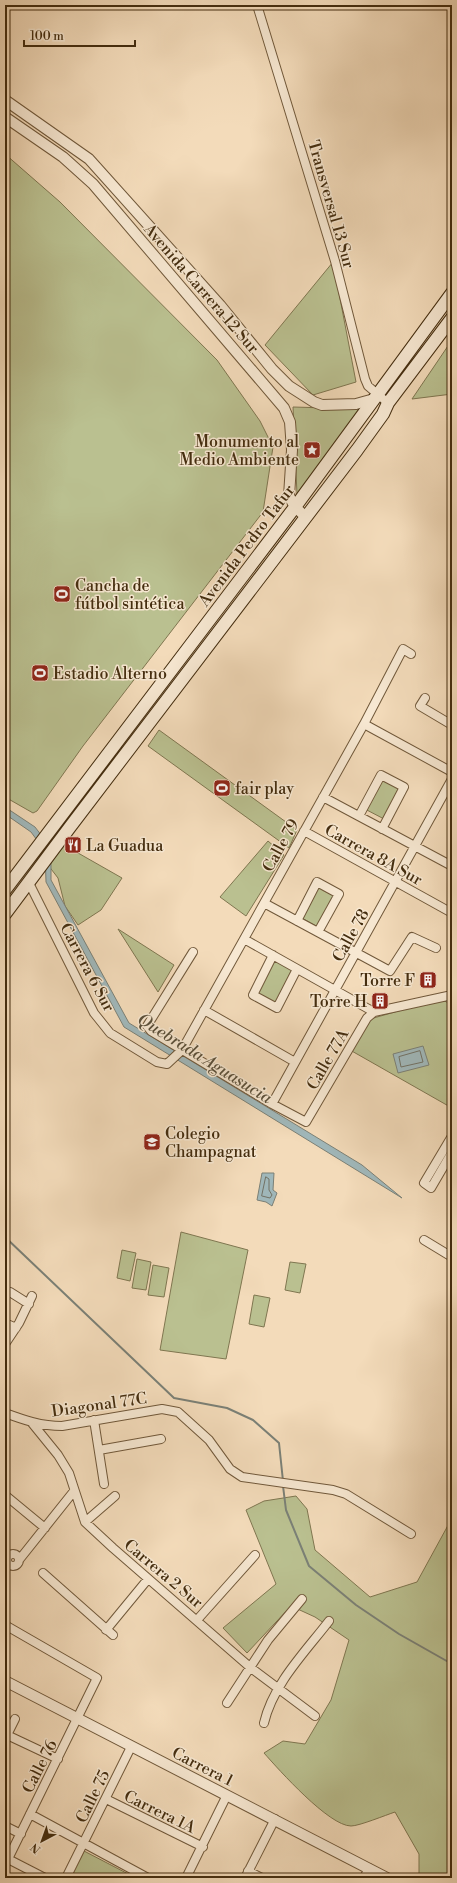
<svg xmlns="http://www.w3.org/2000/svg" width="457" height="1883" font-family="'Libre Bodoni',serif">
<rect width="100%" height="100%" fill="#f3dbba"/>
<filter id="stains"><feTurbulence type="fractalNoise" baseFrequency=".005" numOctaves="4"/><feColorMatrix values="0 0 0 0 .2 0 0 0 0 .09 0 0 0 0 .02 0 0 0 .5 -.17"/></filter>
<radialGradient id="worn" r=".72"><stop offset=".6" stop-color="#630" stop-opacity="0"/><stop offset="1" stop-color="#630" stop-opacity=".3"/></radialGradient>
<path fill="#bac090" stroke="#7f7650" d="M5,154L60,202L217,360L260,421L273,447L263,512L83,746L37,811L33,813L5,797Z
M333,262L356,382L313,395L265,345Z
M452,340V394L412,399Z
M293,407L362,409L297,494Z
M159,730L297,830L289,848L148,746Z
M381,775L404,787L386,820L363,808Z
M268,841L284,855L246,916L220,897Z
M64,845L122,878L101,910L78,925L65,906L58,878L48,865Z
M318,884L337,895L320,928L300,917Z
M118,929L174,965L158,992Z
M272,959L293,969L276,1007L254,995Z
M441,999L452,1005V1108L350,1050L370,1019Z
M181,1232L248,1250L226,1359L160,1350Z
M122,1250L136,1253L130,1281L117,1278Z
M137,1259L151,1262L146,1290L132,1288Z
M290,1262L306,1264L300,1293L285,1290Z
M153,1265L169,1268L164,1297L148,1295Z
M254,1295L270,1298L264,1327L249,1324Z
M296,1496L307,1509L315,1550L370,1597L417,1582L452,1518V1878H423L419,1875V1854L395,1812C386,1815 359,1826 351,1826C329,1826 279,1770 264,1753L283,1741L305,1744L331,1700L349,1640L315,1617L291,1606L247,1653L223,1628L276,1584L246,1510L264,1501Z
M84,1851L136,1878H70Z"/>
<path fill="#a0b8bb" stroke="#7b8076" d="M5,807L35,827L51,848V880L129,1023L362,1165L402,1198L124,1027L46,882L45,851L31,832L5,814Z
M423,1046L429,1065L398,1073L393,1054Z
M262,1173H274L273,1190L277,1193L272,1206L266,1202L257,1200Z"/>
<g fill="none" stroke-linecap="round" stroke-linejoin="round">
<path stroke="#727265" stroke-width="1" d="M420,1051L423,1062L401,1067L399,1057Z
M266,1177L269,1179V1190L272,1195L270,1198L262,1196Z"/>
<path stroke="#7b8076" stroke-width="2" d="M5,1237L174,1398L227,1408L253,1420L279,1443L283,1481
M283,1486L286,1510L309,1566L356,1605L399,1634L452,1664"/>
<defs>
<path id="minor" d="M257,5L335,261L365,379L368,386L388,403
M425,698L420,706L452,725
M364,724L452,772
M323,797L452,866
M359,816L381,775L404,787L382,829
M304,831L452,913
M29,883L94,1013L110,1033L157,1062L167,1064L182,1050L364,724L403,649L411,654
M264,903L390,971L412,937L436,948
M297,921L317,882L339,894L318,932
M244,939L374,1012
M193,952L147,1026L151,1031L272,1104L306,1122L367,1018L374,1012L452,995
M273,955L253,995L277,1008L297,969
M204,1010L295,1062
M272,1104L452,779
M452,1136L424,1183L431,1188L452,1152
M424,1240L452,1257
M10,1292L29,1304
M5,1323L16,1328
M5,1344L19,1323L32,1296
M5,1413C24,1420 41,1426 62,1426L162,1409L178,1412L209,1440L230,1469L242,1477L333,1490L346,1494L411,1534
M94,1420L104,1484
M32,1423L58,1455L69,1473L85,1522L113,1548L251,1668L315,1716
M99,1450L161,1439
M5,1495L45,1528
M85,1522L115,1496
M7 1560a6 6 0 1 1 12 0a6 6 0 1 1-12 0Z
M19,1560L74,1491
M43,1573L113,1635
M197,1620L255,1555
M5,1625L97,1678L5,1865
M106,1630L148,1579
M227,1703L268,1640L302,1599
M15,1719L7,1735L58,1759
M264,1723C273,1684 306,1651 329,1621
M106,1799L203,1847
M30,1814L148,1878
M5,1826L21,1834
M8,1859L45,1878
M248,1871L262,1878
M66,1878L131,1747
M186,1878L227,1795
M245,1878L275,1819
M364,1878L369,1868"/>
<path id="tertiary" d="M5,100L89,159L220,305L272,369L289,386L314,402L322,405L356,404L374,399
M5,117L63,157L93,184L284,408L290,422L292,450L289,496L295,507L306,517
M5,1681L387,1878"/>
<path id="secondary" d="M5,890L295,507L452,293
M5,914L70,827L357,450L383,414L388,403L452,318"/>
</defs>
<use href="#minor" stroke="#70583a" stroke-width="10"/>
<use href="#tertiary" stroke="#70583a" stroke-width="12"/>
<use href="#secondary" stroke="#442d0f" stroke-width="14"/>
<use href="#minor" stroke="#f7e8d2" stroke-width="8"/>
<use href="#tertiary" stroke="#f7e8d2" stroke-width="10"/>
<use href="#secondary" stroke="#f7e8d2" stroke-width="12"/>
</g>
<defs>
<symbol id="sight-square" viewBox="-11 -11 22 22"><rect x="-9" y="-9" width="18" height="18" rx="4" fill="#8f2418" stroke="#f7e8d2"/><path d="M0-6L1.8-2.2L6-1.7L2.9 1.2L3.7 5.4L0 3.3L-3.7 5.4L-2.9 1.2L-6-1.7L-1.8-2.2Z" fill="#fff"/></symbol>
<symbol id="stadium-square" viewBox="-11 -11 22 22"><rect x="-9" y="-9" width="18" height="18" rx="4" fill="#8f2418" stroke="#f7e8d2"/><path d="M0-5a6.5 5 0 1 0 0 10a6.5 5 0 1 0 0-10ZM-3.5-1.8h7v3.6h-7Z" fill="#fff"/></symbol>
<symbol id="restaurant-square" viewBox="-11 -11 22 22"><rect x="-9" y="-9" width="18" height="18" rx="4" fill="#8f2418" stroke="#f7e8d2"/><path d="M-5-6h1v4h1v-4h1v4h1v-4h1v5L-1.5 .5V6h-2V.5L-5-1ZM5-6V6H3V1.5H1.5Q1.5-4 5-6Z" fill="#fff"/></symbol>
<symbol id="building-square" viewBox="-11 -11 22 22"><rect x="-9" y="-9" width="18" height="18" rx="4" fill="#8f2418" stroke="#f7e8d2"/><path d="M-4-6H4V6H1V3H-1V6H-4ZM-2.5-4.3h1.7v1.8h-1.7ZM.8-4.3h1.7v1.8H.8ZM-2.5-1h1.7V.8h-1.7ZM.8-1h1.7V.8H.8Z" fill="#fff"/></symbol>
<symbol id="school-square" viewBox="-11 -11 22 22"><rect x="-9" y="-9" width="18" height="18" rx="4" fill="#8f2418" stroke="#f7e8d2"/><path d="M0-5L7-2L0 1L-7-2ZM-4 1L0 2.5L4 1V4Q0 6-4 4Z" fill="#fff"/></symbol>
</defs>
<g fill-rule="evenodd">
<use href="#sight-square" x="302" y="440" width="20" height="20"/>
<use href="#stadium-square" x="52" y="584" width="20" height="20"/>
<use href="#stadium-square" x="30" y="663" width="20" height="20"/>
<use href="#stadium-square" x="212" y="778" width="20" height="20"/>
<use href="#restaurant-square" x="63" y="835" width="20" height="20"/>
<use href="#building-square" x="418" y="970" width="20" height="20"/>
<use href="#building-square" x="370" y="991" width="20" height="20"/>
<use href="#school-square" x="142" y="1132" width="20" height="20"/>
</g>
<g text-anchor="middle" stroke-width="3" stroke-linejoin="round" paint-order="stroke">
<g font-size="16" fill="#442d0f" stroke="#f7e8d2">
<text transform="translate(332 204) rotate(74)" y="6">Transversal 13 Sur</text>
<text transform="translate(202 288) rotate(49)" y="6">Avenida Carrera 12 Sur</text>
<text transform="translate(246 545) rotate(-53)" y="6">Avenida Pedro Tafur</text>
<text transform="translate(280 845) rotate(-61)" y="6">Calle 79</text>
<text transform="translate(374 854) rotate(29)" y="6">Carrera 8A Sur</text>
<text transform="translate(350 935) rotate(-61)" y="6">Calle 78</text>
<text transform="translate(88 967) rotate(62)" y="6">Carrera 6 Sur</text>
<text transform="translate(327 1059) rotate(-60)" y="6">Calle 77A</text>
<text transform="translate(99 1404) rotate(-8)" y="6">Diagonal 77C</text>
<text transform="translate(164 1573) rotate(40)" y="6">Carrera 2 Sur</text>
<text transform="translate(39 1766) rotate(-63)" y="6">Calle 76</text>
<text transform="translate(203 1766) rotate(27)" y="6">Carrera 1</text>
<text transform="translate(92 1796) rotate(-64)" y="6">Calle 75</text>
<text transform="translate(160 1811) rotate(26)" y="6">Carrera 1A</text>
</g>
<g font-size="16" fill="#442d0f" stroke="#f7e8d2" text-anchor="start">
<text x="299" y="447" text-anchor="end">Monumento al<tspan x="299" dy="18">Medio Ambiente</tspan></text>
<text x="75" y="591">Cancha de<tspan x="75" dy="18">fútbol sintética</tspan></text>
<text x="53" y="679">Estadio Alterno</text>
<text x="235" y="794">fair play</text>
<text x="86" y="851">La Guadua</text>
<text x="415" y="986" text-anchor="end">Torre F</text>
<text x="367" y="1007" text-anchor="end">Torre H</text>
<text x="165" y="1139">Colegio<tspan x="165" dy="18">Champagnat</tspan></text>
</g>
<g font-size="17" font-style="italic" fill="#5b503a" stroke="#f7e8d2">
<text transform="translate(205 1058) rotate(32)" y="6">Quebrada Aguasucia</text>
</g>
</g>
<rect width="457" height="1883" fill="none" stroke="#f3dbba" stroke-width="20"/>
<rect x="6" y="6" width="445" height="1871" fill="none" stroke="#442d0f" stroke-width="2"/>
<rect x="10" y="10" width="437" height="1863" fill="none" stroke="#442d0f"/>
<g transform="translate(42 1841) rotate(221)" stroke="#f7e8d2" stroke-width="3" paint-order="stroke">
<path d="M0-3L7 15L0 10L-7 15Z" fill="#442d0f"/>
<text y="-6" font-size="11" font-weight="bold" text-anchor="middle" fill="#442d0f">N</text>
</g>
<path d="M24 40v6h111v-6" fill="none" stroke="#442d0f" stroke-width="2"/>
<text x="30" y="40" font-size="12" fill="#442d0f" stroke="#f7e8d2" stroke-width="3" paint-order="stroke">100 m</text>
<rect width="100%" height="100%" filter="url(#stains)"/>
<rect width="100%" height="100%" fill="url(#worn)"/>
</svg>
